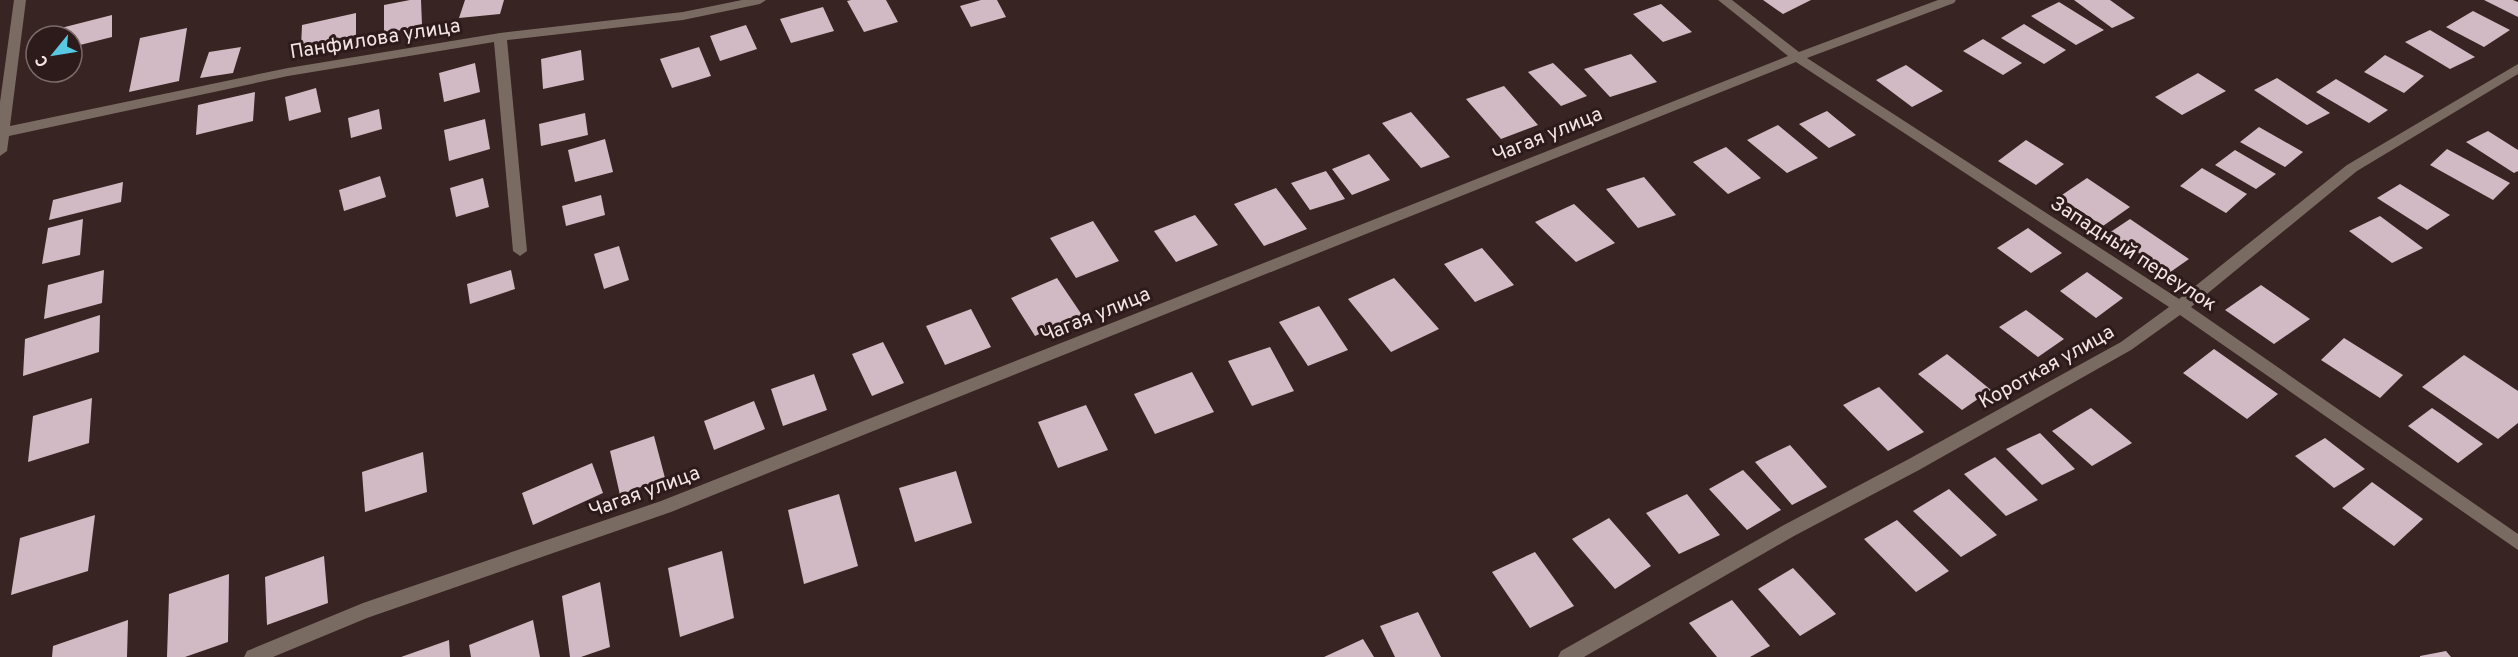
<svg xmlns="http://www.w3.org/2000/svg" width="2518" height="657" font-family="Overpass,sans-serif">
<rect width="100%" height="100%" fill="#382423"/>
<path fill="#d2bac4" d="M410,0H421L422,25L384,34V5Z
M465,0H504L500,14L459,18Z
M851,0H886L898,22L864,32L847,1Z
M981,0H997L1006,17L971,27L960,6Z
M1763,0H1811L1783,14Z
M2074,0H2110L2135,18L2112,28Z
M2484,0H2513L2518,2V17Z
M2059,2L2104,30L2076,45L2031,16Z
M1661,4L1692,32L1663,42L1633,14Z
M823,7L834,31L791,43L780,19Z
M2473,11L2510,30L2484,47L2446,27Z
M356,13V35L301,47L302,25Z
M112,15V37L72,47V36H60L61,28Z
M2024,24L2066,50L2044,64L2001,38Z
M746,25L757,49L720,61L710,36Z
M187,28L179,81L129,92L140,38Z
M2430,30L2475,57L2450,69L2405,42Z
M1983,39L2022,63L2003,75L1963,51Z
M241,47L233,73L200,78L209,52Z
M699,47L711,76L672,88L660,59Z
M581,50L584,80L543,89L541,59Z
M1631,54L1657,82L1610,97L1584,69Z
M2385,55L2424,76L2404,93L2364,72Z
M475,63L480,92L444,102L439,73Z
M1553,63L1587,96L1561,106L1528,72Z
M1906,65L1943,91L1912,107L1876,80Z
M2198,73L2226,91L2182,115L2155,97Z
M2277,78L2330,113L2307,125L2254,90Z
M2336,79L2388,110L2369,123L2316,92Z
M1504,86L1538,125L1501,139L1466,99Z
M316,88L321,112L289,121L285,97Z
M255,92L253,121L196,135L198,105Z
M379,109L382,129L351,138L348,118Z
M1827,111L1856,135L1829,148L1799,124Z
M1411,112L1450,157L1421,168L1382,123Z
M585,113L588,135L541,146L539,124Z
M485,119L490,149L449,161L444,130Z
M1778,125L1818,158L1787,173L1747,140Z
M2259,127L2303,152L2285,167L2240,142Z
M2488,131L2518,150V171L2514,173L2466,142Z
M605,139L613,172L575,182L568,150Z
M2026,140L2064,164L2036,185L1998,161Z
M1726,147L1761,178L1728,194L1693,162Z
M2447,149L2510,183L2493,200L2430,165Z
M2235,150L2276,174L2256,189L2215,165Z
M1369,154L1390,180L1352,195L1332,169Z
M2202,168L2247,194L2226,213L2180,186Z
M1326,171L1345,199L1310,210L1291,183Z
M380,176L386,197L344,211L339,190Z
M1644,177L1676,215L1638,228L1606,189Z
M483,178L489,207L456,217L450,188Z
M2087,178L2130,207L2103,226L2059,197Z
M123,182L121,202L49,220L53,200Z
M2400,184L2450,215L2427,230L2377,198Z
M1276,188L1307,229L1264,246L1234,204Z
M601,195L605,215L566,226L562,206Z
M1574,204L1615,243L1576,262L1535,222Z
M1195,215L1218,245L1176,262L1154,231Z
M2380,216L2423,248L2392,263L2349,231Z
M83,219L80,255L42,264L48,228Z
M2130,219L2189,259L2169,273L2109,233Z
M1093,221L1119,261L1076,278L1050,238Z
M2028,228L2062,253L2031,273L1997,248Z
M619,246L629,280L604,289L594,254Z
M1482,248L1514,285L1475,302L1444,264Z
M104,270L102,303L44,319L48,285Z
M511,270L515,289L470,304L467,284Z
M2087,272L2123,298L2096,318L2060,291Z
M1057,278L1082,315L1035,336L1011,298Z
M1394,278L1439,329L1391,352L1348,299Z
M2261,285L2310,319L2274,344L2225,310Z
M1319,306L1348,350L1308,366L1279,322Z
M971,309L991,347L945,365L926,326Z
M2026,310L2064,339L2038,357L1999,327Z
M100,315L99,352L23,376L25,339Z
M2344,338L2403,375L2380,398L2321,360Z
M883,342L904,383L872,396L852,354Z
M1270,347L1294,391L1252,406L1228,361Z
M2214,349L2278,394L2247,419L2183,373Z
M1947,354L1991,390L1962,410L1918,374Z
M2464,355L2518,391V423L2498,439L2422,387Z
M1192,372L1214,412L1155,434L1134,394Z
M814,374L827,410L783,426L771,389Z
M1879,387L1924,432L1888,451L1843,405Z
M92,398L89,443L28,462L33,416Z
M754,401L765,429L714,450L704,421Z
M1086,405L1108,450L1058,468L1038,422Z
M2091,408L2132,443L2092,466L2052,431Z
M2432,408L2441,414L2483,444L2458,463L2408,426Z
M2040,433L2075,469L2042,485L2006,449Z
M654,436L665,478L620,495L610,451Z
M2325,438L2365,469L2334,488L2295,456Z
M1790,445L1827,487L1792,505L1755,462Z
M423,452L427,492L365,512L362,472Z
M1995,457L2038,500L2006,516L1964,474Z
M592,463L603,493L533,525L522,493Z
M1743,470L1781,510L1747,530L1709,489Z
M956,471L972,523L915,542L899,488Z
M2372,482L2423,519L2394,546L2342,508Z
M1949,489L1997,535L1961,557L1913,511Z
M839,494L858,566L804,584L788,510Z
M1687,494L1720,535L1679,554L1646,513Z
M95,515L88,571L11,595L20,538Z
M1609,518L1651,566L1615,589L1572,539Z
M1897,520L1949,571L1916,592L1864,539Z
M722,551L734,618L680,637L668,568Z
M1535,552L1574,606L1530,628L1492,572Z
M324,556L328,603L267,625L265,577Z
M1793,568L1836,614L1800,636L1758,589Z
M229,574L228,642L185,657H167L169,594Z
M600,582L610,647L581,657H570L562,596Z
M1732,600L1770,646L1750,657H1717L1689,623Z
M1418,612L1441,657H1395L1380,626Z
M128,620L127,657H52L53,646Z
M533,620L540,657H471L469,645Z
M1363,639L1374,657H1324Z
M449,640L450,657H401Z
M2446,651L2451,657H2420V656Z"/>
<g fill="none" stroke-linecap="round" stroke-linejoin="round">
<path fill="#796b61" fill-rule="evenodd" d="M14,0H26L10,126L288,68L500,33L683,12L742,0H766L760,4L683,20L507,40L527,251L520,256L513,251L494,42L288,76L9,136L7,151L0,156V102Z
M1718,0H1732L1799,52L1938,0H1956L1954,3L1807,58L2179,299L2347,165L2518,64V74L2357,171L2191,307L2518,534V550L2180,315L2131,350L1919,470L1794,536L1584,657H1558L1561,651L1782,526L1907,460L2121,342L2169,307L1796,62L671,512L367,618L273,657H244L247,651L363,603L661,501L1788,56Z"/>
</g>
<g text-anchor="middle" stroke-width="6" stroke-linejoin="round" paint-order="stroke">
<g font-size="20" fill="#f3e5e4" stroke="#2d1a1a">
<text transform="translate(375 38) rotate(-9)" y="7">Панфилова улица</text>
<text transform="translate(1547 134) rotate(-22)" y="7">Чагая улица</text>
<text transform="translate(2134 253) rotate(33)" y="7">Западный переулок</text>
<text transform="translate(1095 314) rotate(-22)" y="7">Чагая улица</text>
<text transform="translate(2046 366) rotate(-29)" y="7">Короткая улица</text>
<text transform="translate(644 491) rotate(-20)" y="7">Чагая улица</text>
</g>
</g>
<g transform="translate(54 54) rotate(240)"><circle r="28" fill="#2d1a1a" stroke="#7c6b6b" stroke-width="1.5"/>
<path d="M0-4.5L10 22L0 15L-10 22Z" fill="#57c9e3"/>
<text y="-9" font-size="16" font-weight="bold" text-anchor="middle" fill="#f3e5e4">С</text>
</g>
</svg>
